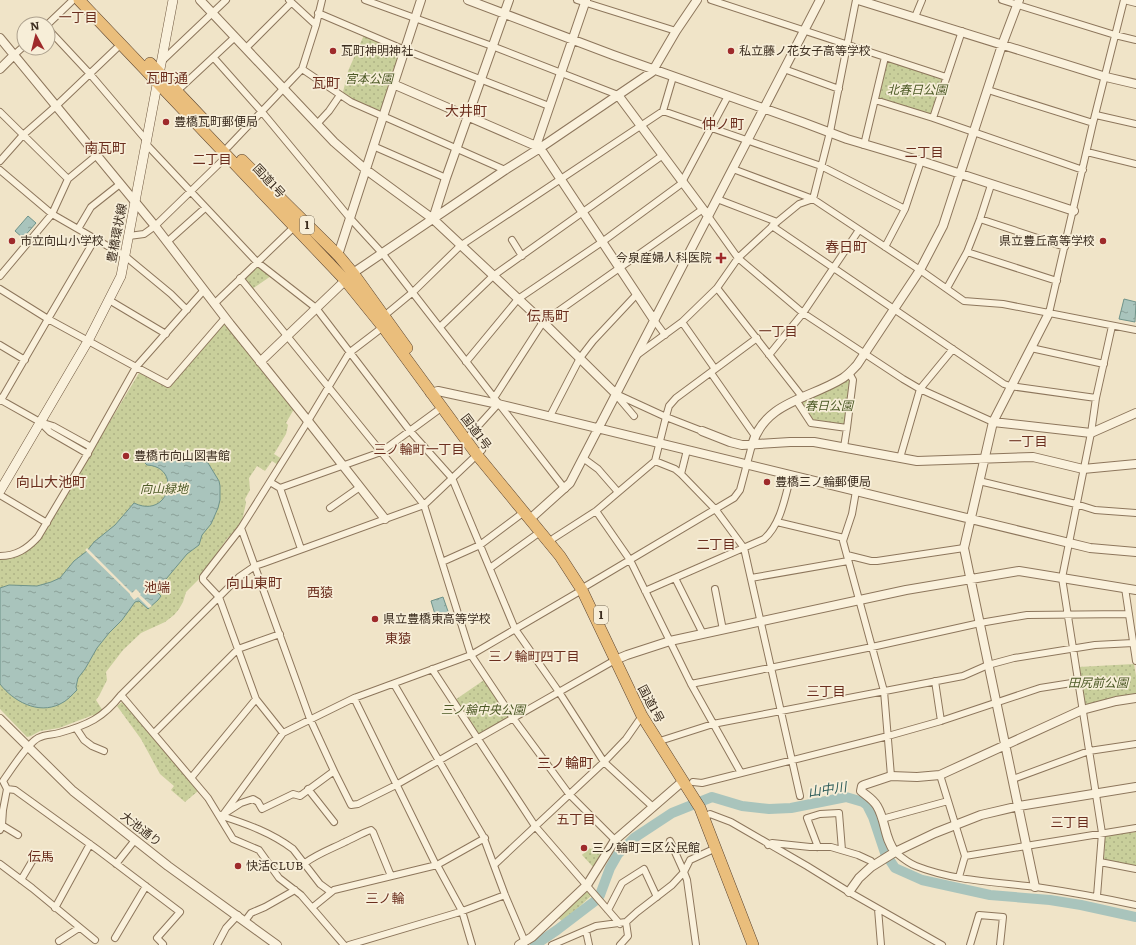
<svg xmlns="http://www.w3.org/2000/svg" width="1136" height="945" font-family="Literata,'Noto Sans JP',serif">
<defs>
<pattern id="grass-dots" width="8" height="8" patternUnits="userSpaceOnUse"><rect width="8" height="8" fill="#c9cf9b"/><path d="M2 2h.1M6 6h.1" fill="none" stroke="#aeb285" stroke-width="1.8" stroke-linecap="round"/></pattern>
<pattern id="water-ripples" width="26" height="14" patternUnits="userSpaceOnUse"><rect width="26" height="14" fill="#a9c4bc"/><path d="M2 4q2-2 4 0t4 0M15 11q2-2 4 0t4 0" fill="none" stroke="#8ba098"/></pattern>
</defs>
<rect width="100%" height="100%" fill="#f0e4c8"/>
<path fill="url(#grass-dots)" d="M364,35L400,50L401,52L382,111L379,112L355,101L343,92L348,71Z
M888,61L942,77L943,80L932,115L879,99L878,96L886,62Z
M257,266H259L271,276L252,289L244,278Z
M223,323H224L294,409L286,423L288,425L286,434L274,454L282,459L278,465L272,461L265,471L257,466L249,478L250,490L245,499L246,503L242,521L239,526L226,540L199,579L186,592L183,602L179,609L174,615L165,622L141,633L123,650L106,672L107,680L99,696L96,700L103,711L94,717L93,715L59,728L40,731L31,736L27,737L0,709V559C16,558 28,552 39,540L139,373L169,388Z
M848,378L851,382L844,426L811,420L799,402Z
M1134,664L1136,676V694L1114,697L1084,706L1078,667Z
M484,680L509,717L480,735H477L455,700Z
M124,701L198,791L185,802L171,790L174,786L160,774L141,739L117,706L122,702Z
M1136,832V867L1104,861L1105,835Z
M594,847L602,855L594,868L582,855L590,848L591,849Z
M587,890L592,895L578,908L562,921L557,917Z"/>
<path fill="url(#water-ripples)" stroke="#6f938a" d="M28,216L36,223L23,238L15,231Z
M1124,299L1136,302L1135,322L1119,319Z
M192,454L201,458L208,463L219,481L220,486V500L218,508L211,524L202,535L199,545L187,554L156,591L161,596L158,600L148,609L139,601L135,602L122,620L109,633L97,648L85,669L78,678L76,687L77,690C72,695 67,701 60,704C38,715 13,701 0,684V588L9,585L37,586L51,582L60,578L74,561L87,551L94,542L115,525L134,503C169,520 183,467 147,465L145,463L148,459L151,461H156Z
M443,597L450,617L437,621L431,601Z"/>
<path fill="#f0e4c8" d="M87,548L132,593L136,589L141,594L140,595L152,606L149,608L138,597L134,600L130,595V594L85,550Z"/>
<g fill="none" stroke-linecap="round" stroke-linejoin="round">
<path stroke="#a9c4bc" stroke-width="10" d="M535,945L557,930L595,901L600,895L610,868L618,854L634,838L672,813L712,797L742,806L769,809L791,808L846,797L863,802L867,805L873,817L885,853L895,868L922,880L990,895L1050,900L1081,905L1136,917"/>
<defs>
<path id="minor" d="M289,0L316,25
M365,0L492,46L618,95
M577,0L676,31
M711,0L946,77
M1002,0L1115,35L1136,40
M318,13L405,50L549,106
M915,17L922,0
M48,24L73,0
M48,29L90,74L147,141
M246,48L291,3
M14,55L24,46
M214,58L262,112L349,217L382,253L565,489
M163,60L226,0
M302,69L351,102L505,170
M784,69L839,89
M988,90L1093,123
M177,91L235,37
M875,100L933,118L1083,170
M663,111L821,166L905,209
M0,112L68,179
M1096,115L1136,124
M933,118L962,31
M317,124L329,111L340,95
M147,145L257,262L316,308L410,431L452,478L515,629L559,692L604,762L653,807
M864,145L885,57
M373,146L446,178
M228,147L302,69L316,25L322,0
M1087,152L1136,164
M0,161L23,135L56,106L121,44
M733,169L813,199L920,270L964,301L1003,304L1136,330
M0,170L52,214L125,256L171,294L187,310
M717,199L777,222
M708,216L738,258L803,313L903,379L920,389L993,422
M980,219L1065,247
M772,226L1004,384L1010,386L1096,398
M78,229L91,207L120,184
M129,236L144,234L155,226L227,156
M512,240L522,256
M167,242L205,208
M885,247L905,209L921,161
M967,252L1057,281
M0,276L52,214L68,179L97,155
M240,278L421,501L424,505L471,655L513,718L569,794L615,840
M717,288L803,398
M947,288L967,252L980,219L991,185
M0,289L48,319L95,239
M109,300L166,334
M214,304L294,227
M1049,313L1093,123L1124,0
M384,316L413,292L460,246L663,111L673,77
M654,320L665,335
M682,322L715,369
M440,327L493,276L663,155
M0,345L25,360
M1031,348L1104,364
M637,355L682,322L717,288L738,258L777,222L799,204L813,199L830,132L856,0
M769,355L803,313L859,230
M466,362L518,299L602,242L681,184L728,96
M711,373L755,436
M616,394L666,417L702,431
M617,396L634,416
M494,398L543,322L703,209
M796,400L811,423L847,428L853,380L849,373
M550,416L580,358L593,341L637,294
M41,423L50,432L88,454
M470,435L498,404
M91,447L53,426L40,422L1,400L48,319L136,367L168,384L225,318
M844,447L847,428
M687,450L681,474L716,510L744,548L800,796
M583,458L598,469L618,492
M900,458L920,389L953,349
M655,461L675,469L681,474
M979,481L1076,504L1095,510L1136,513
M270,482L280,488L301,549
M280,488L381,452L441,408
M856,491L852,514L843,541L884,691L891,776
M0,495L47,523
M330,508L360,487
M596,511L630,560L691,684L741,773
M777,522L844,538
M554,538L596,511L655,461L667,413L669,406L676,398L757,338
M847,555L871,561H877L964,548
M0,556C16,556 27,549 38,537L85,458L136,367L204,290
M442,562L480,545L524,512
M490,568L540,532
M675,578L703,634
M751,578L848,561
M586,586L734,498L740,490L752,445
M1125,588L1136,661
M715,589L723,630
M645,591L764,539C781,524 785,497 791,475
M432,669L535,826L620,924
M935,681L941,721
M394,684L483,836L505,895L525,942
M691,684L872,647L980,623L1027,615L1129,614
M121,695L208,798L233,839L259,850L279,878L301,895L344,945
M354,698L435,863L437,865L462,911L472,945
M76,728L84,740L92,746L104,751
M154,733L238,649L280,634
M283,733L256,699L219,597L203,580V577L241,528L308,421L349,353L383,327
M663,740L713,724L963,676L988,665L1014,658L1095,645L1133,643
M334,771L351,805L358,804L396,785L615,660
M940,775L965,856L959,877
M191,778L256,699
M1013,779L1089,751L1136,744
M693,782L702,783L888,736L941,721L1040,688L1078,682
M7,789L15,790L98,850L180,912L157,938L163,944L162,945
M308,789L334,822
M218,814L222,816L283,733L354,698L471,655L582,590
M224,814L241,803L253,799L258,802L262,809L293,794L300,796L334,771L310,719L241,528
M222,816C247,824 272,833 293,849L320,884L331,892
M704,817L710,814L731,822L807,866L849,892L942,945
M882,819L948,801
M0,824L18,835
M0,830L2,825L3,810L7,789L3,781C11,770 27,744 38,738C45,734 52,735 59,733C88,725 103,718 121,695L239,577L255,566L264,563L424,505L482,450
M768,845L772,843L810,847H831L858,855L871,861L874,865
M818,847L807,818L820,814L839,813L842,850
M895,852C901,857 908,863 916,866C954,881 996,882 1036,887C1070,892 1103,898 1136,905
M965,856L1136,828
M1100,862L1136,869
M305,863C317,854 331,849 345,842C354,838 362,833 371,830L373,832L391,876
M0,864L32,888L95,940
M116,864L135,840
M494,865L604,762L626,739L642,716
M21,880L34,858
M1097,896L1102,833L1062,578L1091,433L1096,398L1112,326
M313,907L334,890L437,865L485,838
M55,908L90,844
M878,909L881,945
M608,910L622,883L644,869L657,897
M245,921L251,913L265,907L295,890
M586,931L589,945
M115,938L146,886
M59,941L79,928
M217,945L226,928L238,915
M349,945L460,912L505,895
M552,945L596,926L626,922L637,912L672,885L684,872L670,841
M620,945L628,936L626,922
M696,945L687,880L684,872L690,860L716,848
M970,945L979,915L1003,917L1000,945"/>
<path id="tertiary" d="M200,0L334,142L365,169L433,219L543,322L616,394
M468,0L613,55L802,122L847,139L921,161L1074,211
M586,0L536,146L540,148L654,320
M858,0L1106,77L1136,84
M1128,0L1136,2
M0,38L155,226L230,324L308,421L385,519
M0,69L14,55
M393,84L536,146
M618,95L708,216
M433,219L446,178L509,0
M338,255L421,0
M260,362L353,273L505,170L540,148L652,72L676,31L697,0
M430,393L438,391L498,404L1090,548L1136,552
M0,399L1,400
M993,422L1091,433L1136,413
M702,431L730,442L742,445L790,442H814L917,461L1033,457L1083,469L1136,464
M752,445C765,401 810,399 843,378C849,374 853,369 857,365L920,270L943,226L1002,45L1019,0
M530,519L570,483L820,0
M615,660L627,655L670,641L906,590L1019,571L1136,590
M0,719L73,791L168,866L277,945
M895,852C884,838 886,821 877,806C873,799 867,796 861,791L862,786L864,785L891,776L917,777L940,775L1082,710L1116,701L1136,698
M1035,887L964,548L993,422L1049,313
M849,892L859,878L871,867L895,852L935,833L981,815L1019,806L1136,787
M519,945L532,937L587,885L615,840L683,781"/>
<path id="secondary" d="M0,491L88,341L121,276L173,0"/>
<path id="trunk" d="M79,0L345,280L383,327L477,455L560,556L582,590L642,716L700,808L753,945
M150,63L204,120
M242,160L338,255L353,273L407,348"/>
</defs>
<use href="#minor" stroke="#8d765c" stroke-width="8"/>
<use href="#tertiary" stroke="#8d765c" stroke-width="10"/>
<use href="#secondary" stroke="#6f573f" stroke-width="10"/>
<use href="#trunk" stroke="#5b4430" stroke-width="12"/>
<use href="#minor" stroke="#faf1dc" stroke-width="6"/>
<use href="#tertiary" stroke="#faf1dc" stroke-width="8"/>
<use href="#secondary" stroke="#faf1dc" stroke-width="9"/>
<use href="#trunk" stroke="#eabe7c" stroke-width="11"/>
</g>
<g fill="#9e2a2b" stroke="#f7eed8" stroke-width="1.5">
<circle cx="333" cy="51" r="4"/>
<circle cx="731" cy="51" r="4"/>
<circle cx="166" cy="122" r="4"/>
<circle cx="12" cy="241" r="4"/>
<circle cx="1103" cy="241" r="4"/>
<path d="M719 252h4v4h4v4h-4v4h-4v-4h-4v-4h4z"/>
<circle cx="126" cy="456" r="4"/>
<circle cx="767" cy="482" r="4"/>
<circle cx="375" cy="619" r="4"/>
<circle cx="584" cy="848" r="4"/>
<circle cx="238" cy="866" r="4"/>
</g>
<g text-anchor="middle" stroke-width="3.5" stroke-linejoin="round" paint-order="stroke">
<g fill="#f7eed8" stroke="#756857" stroke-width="1">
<rect x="300" y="216" width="14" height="18" rx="3"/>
<rect x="594" y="606" width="14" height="18" rx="3"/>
</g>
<g font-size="11" font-weight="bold" fill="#3d2e20">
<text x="307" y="229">1</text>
<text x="601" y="619">1</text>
</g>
<g font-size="12" fill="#3d2e20" stroke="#f7eed8" text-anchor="start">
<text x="341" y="55">瓦町神明神社</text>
<text x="739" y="55">私立藤ノ花女子高等学校</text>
<text x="174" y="126">豊橋瓦町郵便局</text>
<text x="20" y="245">市立向山小学校</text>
<text x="1095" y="245" text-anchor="end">県立豊丘高等学校</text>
<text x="712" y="262" text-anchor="end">今泉産婦人科医院</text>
<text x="134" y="460">豊橋市向山図書館</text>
<text x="775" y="486">豊橋三ノ輪郵便局</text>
<text x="383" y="623">県立豊橋東高等学校</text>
<text x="592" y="852">三ノ輪町三区公民館</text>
<text x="246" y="870">快活CLUB</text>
</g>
<g font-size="12" font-style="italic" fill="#4d5a26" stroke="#f7eed8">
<text x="369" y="83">宮本公園</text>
<text x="917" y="94">北春日公園</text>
<text x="829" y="410">春日公園</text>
<text x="164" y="493">向山緑地</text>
<text x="1098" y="687">田尻前公園</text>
<text x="483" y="714">三ノ輪中央公園</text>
</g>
<g font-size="12" fill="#3d2e20" stroke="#f7eed8">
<text transform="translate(269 181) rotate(47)" y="4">国道1号</text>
<text transform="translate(117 233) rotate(-79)" y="4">豊橋環状線</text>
<text transform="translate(476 432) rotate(53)" y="4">国道1号</text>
<text transform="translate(651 704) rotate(62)" y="4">国道1号</text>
<text transform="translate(141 829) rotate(38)" y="4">大池通り</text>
</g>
<g font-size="13" fill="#6b2e1e" stroke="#f7eed8">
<text x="78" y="22">一丁目</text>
<text x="924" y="157">二丁目</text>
<text x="212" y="164">二丁目</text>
<text x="778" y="336">一丁目</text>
<text x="1028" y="446">一丁目</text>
<text x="419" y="454">三ノ輪町一丁目</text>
<text x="716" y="549">二丁目</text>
<text x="157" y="592">池端</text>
<text x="320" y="597">西猿</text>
<text x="398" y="643">東猿</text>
<text x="534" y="661">三ノ輪町四丁目</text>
<text x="826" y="696">三丁目</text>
<text x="576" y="824">五丁目</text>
<text x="1070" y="827">三丁目</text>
<text x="41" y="861">伝馬</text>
<text x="385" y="903">三ノ輪</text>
</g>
<g font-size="13" font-style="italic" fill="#2f5d5a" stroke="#f7eed8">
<text transform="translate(827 789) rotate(-8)" y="5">山中川</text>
</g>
<g font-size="14" fill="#6b2e1e" stroke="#f7eed8">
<text x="167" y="83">瓦町通</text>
<text x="326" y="88">瓦町</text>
<text x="466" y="116">大井町</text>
<text x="723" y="129">仲ノ町</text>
<text x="105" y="153">南瓦町</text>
<text x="846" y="252">春日町</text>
<text x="548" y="321">伝馬町</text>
<text x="51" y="487">向山大池町</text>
<text x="254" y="588">向山東町</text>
<text x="565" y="768">三ノ輪町</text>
</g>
</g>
<g transform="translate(36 36) rotate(353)"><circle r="19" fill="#f7eed8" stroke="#ada18e"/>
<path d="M0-3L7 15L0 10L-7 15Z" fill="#9e2a2b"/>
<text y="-6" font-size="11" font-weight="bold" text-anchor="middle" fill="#3d2e20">N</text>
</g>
</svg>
